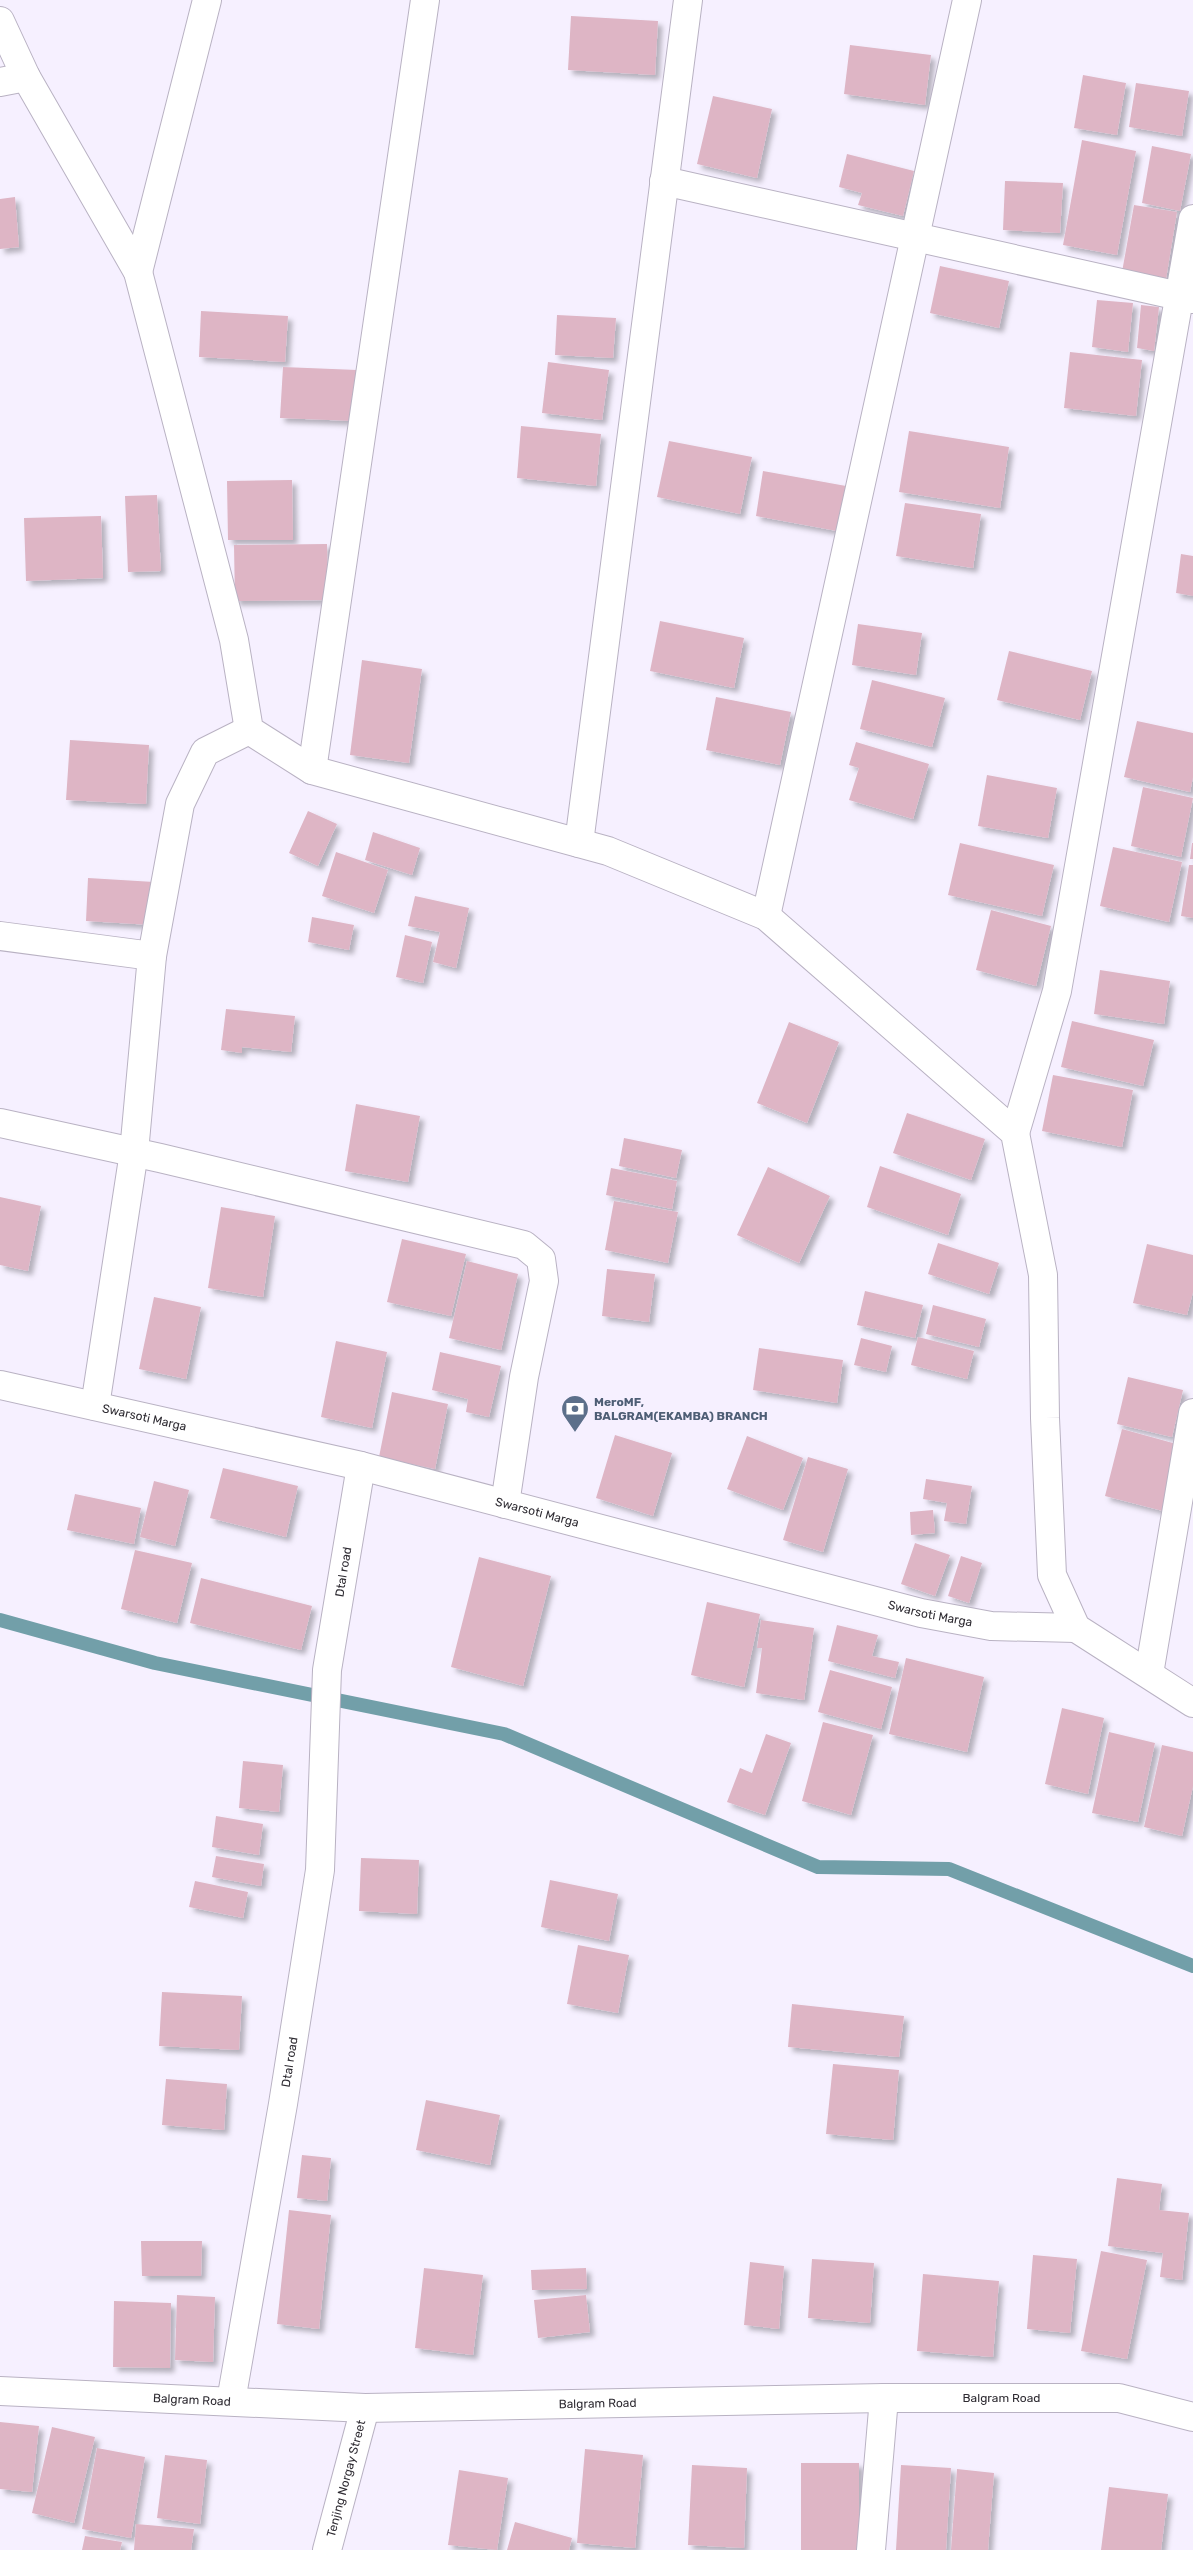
<svg xmlns="http://www.w3.org/2000/svg" width="1193" height="2550" font-family="Rubik,sans-serif">
<defs>
<filter id="shadow"><feDropShadow dx="4.5" dy="4.5" stdDeviation="2.5" flood-color="#0004"/></filter>
</defs>
<rect width="100%" height="100%" fill="#f6f0ff"/>
<g fill="none" stroke-linecap="round" stroke-linejoin="round">
<path stroke="#729fa9" stroke-width="14" d="M0,1620L155,1663L504,1734L818,1867L949,1869L1193,1966"/>
</g>
<path fill="#deb5c5" filter="url(#shadow)" d="M571,16L658,21L655,75L568,70Z
M850,45L931,55L925,105L844,94Z
M1083,75L1126,83L1117,135L1074,128Z
M1136,83L1189,91L1182,136L1129,127Z
M713,96L772,109L757,178L697,164Z
M1082,140L1136,151L1117,255L1063,245Z
M1152,146L1191,154L1180,211L1142,203Z
M847,154L914,171L903,216L858,205L862,193L839,187Z
M1005,181L1063,183L1060,233L1003,230Z
M15,197L19,247L0,249V199Z
M1134,205L1177,212L1166,279L1122,272Z
M940,266L1009,281L999,328L930,313Z
M1097,300L1133,303L1128,352L1092,347Z
M1141,305L1159,307L1154,351L1137,348Z
M201,311L288,316L285,362L199,357Z
M557,315L616,318L613,358L555,355Z
M1070,352L1142,360L1136,416L1064,408Z
M548,362L609,370L602,420L542,413Z
M283,367L357,370L354,421L280,418Z
M521,426L601,434L596,486L517,478Z
M909,431L1009,447L1000,508L899,492Z
M669,441L752,457L740,514L657,497Z
M763,471L846,486L837,531L756,516Z
M292,480L293,540H228L227,481Z
M157,495L161,571L128,572L125,496Z
M905,503L981,514L973,568L896,556Z
M101,516L103,578L26,581L24,518Z
M327,544L328,600L235,601L234,545Z
M1181,554L1193,556V596L1176,593Z
M660,621L744,638L734,688L650,671Z
M858,624L922,633L916,675L852,665Z
M1009,651L1092,671L1080,720L997,700Z
M362,660L422,669L409,763L350,755Z
M872,680L945,698L932,747L860,729Z
M716,697L791,712L780,765L706,750Z
M1137,721L1193,733V777L1190,792L1124,777Z
M70,740L149,745L146,804L66,800Z
M856,742L929,764L913,819L849,800L859,768L849,765Z
M987,775L1057,788L1048,838L978,826Z
M1143,787L1193,798L1181,857L1131,846Z
M308,811L337,824L318,866L289,853Z
M373,832L420,848L412,875L365,860Z
M960,843L1054,865L1042,916L948,895Z
M1192,843H1193V859H1190Z
M1113,847L1182,862L1169,922L1100,906Z
M336,852L388,870L374,913L322,896Z
M1189,865H1193V918L1181,916Z
M88,878L154,882L152,925L86,921Z
M415,896L469,908L456,968L433,962L440,932L408,926Z
M991,910L1051,926L1036,986L976,970Z
M312,917L354,925L349,950L308,942Z
M405,935L432,942L423,983L396,977Z
M1100,970L1170,981L1164,1024L1094,1014Z
M226,1009L295,1016L291,1052L242,1047V1053L221,1050Z
M1072,1021L1154,1040L1143,1086L1061,1067Z
M789,1022L839,1042L807,1123L757,1103Z
M1053,1075L1133,1090L1122,1147L1042,1131Z
M356,1104L420,1116L408,1182L345,1171Z
M907,1113L985,1139L971,1180L893,1153Z
M624,1138L682,1150L676,1178L619,1166Z
M880,1166L961,1194L948,1235L867,1207Z
M768,1167L830,1196L799,1263L737,1235Z
M611,1168L677,1181L672,1209L606,1195Z
M0,1197L41,1206L28,1271L0,1265Z
M614,1201L678,1212L668,1263L605,1250Z
M221,1207L275,1216L263,1297L208,1288Z
M402,1239L466,1254L451,1316L387,1302Z
M938,1243L999,1263L989,1294L928,1274Z
M1147,1244L1193,1255V1292L1187,1315L1133,1303Z
M467,1261L518,1274L501,1350L449,1338Z
M607,1269L655,1274L649,1322L602,1316Z
M865,1291L923,1305L915,1338L857,1325Z
M154,1297L201,1307L186,1379L139,1369Z
M933,1305L986,1319L979,1347L926,1334Z
M918,1337L974,1351L967,1379L911,1365Z
M861,1338L892,1346L886,1372L854,1365Z
M336,1341L387,1352L372,1428L321,1417Z
M759,1348L843,1360L837,1403L753,1390Z
M440,1352L501,1366L489,1417L466,1412L468,1399L432,1390Z
M1128,1377L1183,1390L1172,1437L1117,1424Z
M392,1392L448,1404L435,1469L379,1457Z
M1122,1429L1180,1445L1163,1511L1105,1496Z
M615,1435L672,1453L653,1516L596,1498Z
M747,1436L803,1458L783,1510L727,1489Z
M808,1457L848,1469L823,1552L783,1540Z
M223,1468L298,1486L286,1537L210,1518Z
M926,1479L972,1486L966,1524L944,1521L947,1503L923,1499Z
M154,1481L189,1490L175,1546L140,1537Z
M75,1494L141,1508L134,1544L67,1530Z
M933,1510L935,1533L911,1535L910,1512Z
M915,1543L950,1555L935,1596L901,1584Z
M135,1550L192,1563L177,1623L121,1609Z
M961,1556L982,1563L969,1603L948,1596Z
M479,1557L551,1576L523,1686L451,1667Z
M201,1578L312,1606L301,1650L190,1623Z
M707,1602L760,1614L744,1687L691,1675Z
M761,1620L814,1628L804,1700L756,1693L762,1648H757Z
M837,1625L878,1635L872,1656L899,1662L895,1678L828,1661Z
M906,1658L984,1677L967,1752L889,1734Z
M830,1670L892,1687L881,1729L818,1712Z
M1062,1708L1104,1718L1088,1794L1045,1784Z
M823,1722L873,1735L851,1815L802,1801Z
M1109,1732L1155,1743L1138,1822L1092,1813Z
M766,1734L791,1743L765,1815L727,1802L740,1768L752,1773Z
M1162,1745L1193,1752V1786L1182,1836L1144,1827Z
M243,1761L283,1765L279,1812L239,1808Z
M216,1816L263,1824L259,1855L212,1847Z
M216,1856L264,1864L261,1886L212,1877Z
M361,1858L419,1860L417,1914L359,1911Z
M550,1880L618,1894L609,1941L541,1927Z
M195,1881L248,1892L243,1918L189,1907Z
M578,1945L629,1955L618,2013L567,2004Z
M162,1992L242,1996L239,2050L159,2046Z
M792,2004L904,2016L899,2057L788,2047Z
M833,2064L899,2070L893,2140L826,2134Z
M166,2079L227,2084L224,2130L162,2125Z
M426,2100L500,2115L490,2165L416,2150Z
M302,2155L331,2158L327,2201L297,2198Z
M1117,2178L1162,2184L1159,2210L1189,2213L1182,2280L1160,2277L1163,2253L1108,2246Z
M289,2210L331,2215L319,2329L277,2324Z
M141,2241H202L201,2276H142Z
M1101,2251L1147,2260L1127,2359L1081,2351Z
M1033,2255L1077,2259L1070,2333L1027,2329Z
M812,2259L874,2263L870,2323L808,2318Z
M750,2262L784,2266L779,2329L744,2325Z
M424,2268L483,2275L473,2355L415,2348Z
M586,2268L587,2289L532,2290L531,2270Z
M923,2274L999,2281L993,2357L917,2351Z
M177,2295L215,2297L213,2362L175,2360Z
M586,2295L590,2332L538,2338L534,2300Z
M114,2301L171,2303L170,2368L113,2367Z
M0,2422L39,2426L32,2492L0,2489Z
M52,2427L95,2437L74,2523L32,2513Z
M97,2448L145,2457L131,2538L82,2529Z
M585,2449L643,2455L635,2548L577,2543Z
M165,2455L207,2460L200,2524L157,2518Z
M801,2463H859V2550H801Z
M692,2465L747,2468L744,2548L688,2545Z
M901,2465L951,2468L946,2550H896Z
M957,2469L994,2473L988,2550H951Z
M459,2470L508,2478L497,2550L448,2545Z
M1109,2487L1168,2494L1161,2550H1101Z
M515,2522L572,2538L569,2550H507Z
M136,2524L194,2529L191,2550H134Z
M85,2536L122,2542L120,2550H82Z"/>
<g fill="none" stroke-linecap="round" stroke-linejoin="round">
<defs>
<g id="minor">
<path d="M0,21L26,77L138,272L234,640L249,730L312,770L608,851L766,916L1015,1133L1043,1275L1045,1418L1052,1575L1076,1628L1193,1703"/>
<path d="M0,82L26,77"/>
<path d="M664,181L1193,299"/>
<path d="M138,272L207,0"/>
<path d="M312,770L425,0"/>
<path d="M579,843L688,0"/>
<path d="M766,916L967,0"/>
<path d="M0,936L152,956"/>
<path d="M0,1123L160,1158L524,1245L541,1259L544,1281L524,1377L505,1504"/>
<path d="M1015,1133L1057,991L1193,219"/>
<path id="s1" d="M0,1385L361,1466L921,1613L991,1626L1076,1628"/>
<path d="M95,1406L134,1152L152,956L180,804L205,752L249,730"/>
<path d="M1149,1674L1193,1413"/>
<path id="s2" d="M0,2391L365,2408L884,2398H1119L1193,2417"/>
<path id="s3" d="M231,2401L283,2104L320,1870L327,1670L361,1466"/>
<path id="s4" d="M327,2550L365,2408"/>
<path d="M871,2550L884,2398"/>
</g>
</defs>
<use href="#minor" stroke="#b9b2c3" stroke-width="30"/>
<use href="#minor" stroke="#fff" stroke-width="28"/>
</g>
<defs>
<symbol id="bank-pin" viewBox="-11 -11 22 30"><path d="M0 17L-7.5 6A9.5 9.5 0 1 1 7.5 6Z" fill="#5c6f8a" stroke="#f6f0ff"/><path d="M-6-4H6V4H-6ZM0-2.3a2.3 2.3 0 1 0 0 4.6a2.3 2.3 0 1 0 0-4.6Z" fill="#fff"/></symbol>
</defs>
<g fill-rule="evenodd">
<use href="#bank-pin" x="559" y="1393" width="32" height="43"/>
</g>
<g text-anchor="middle" stroke-width="5" stroke-linejoin="round" paint-order="stroke">
<g font-size="12" font-weight="bold" fill="#4e5e75" stroke="#f6f0ff" text-anchor="start">
<text x="594" y="1406">MeroMF,<tspan x="594" dy="14">BALGRAM(EKAMBA) BRANCH</tspan></text>
</g>
<g font-size="12" fill="#2e2b32" stroke="#f6f0ff">
<text dy="4" stroke="none"><textPath href="#s1" startOffset="148">Swarsoti Marga</textPath></text>
<text dy="4" stroke="none"><textPath href="#s1" startOffset="552">Swarsoti Marga</textPath></text>
<text dy="4" stroke="none"><textPath href="#s3" startOffset="838">Dtal road</textPath></text>
<text dy="4" stroke="none"><textPath href="#s1" startOffset="958">Swarsoti Marga</textPath></text>
<text dy="4" stroke="none"><textPath href="#s3" startOffset="344">Dtal road</textPath></text>
<text dy="4" stroke="none"><textPath href="#s2" startOffset="1002">Balgram Road</textPath></text>
<text dy="4" stroke="none"><textPath href="#s2" startOffset="192">Balgram Road</textPath></text>
<text dy="4" stroke="none"><textPath href="#s2" startOffset="598">Balgram Road</textPath></text>
<text dy="4" stroke="none"><textPath href="#s4" startOffset="74">Tenjing Norgay Street</textPath></text>
</g>
</g>
</svg>
